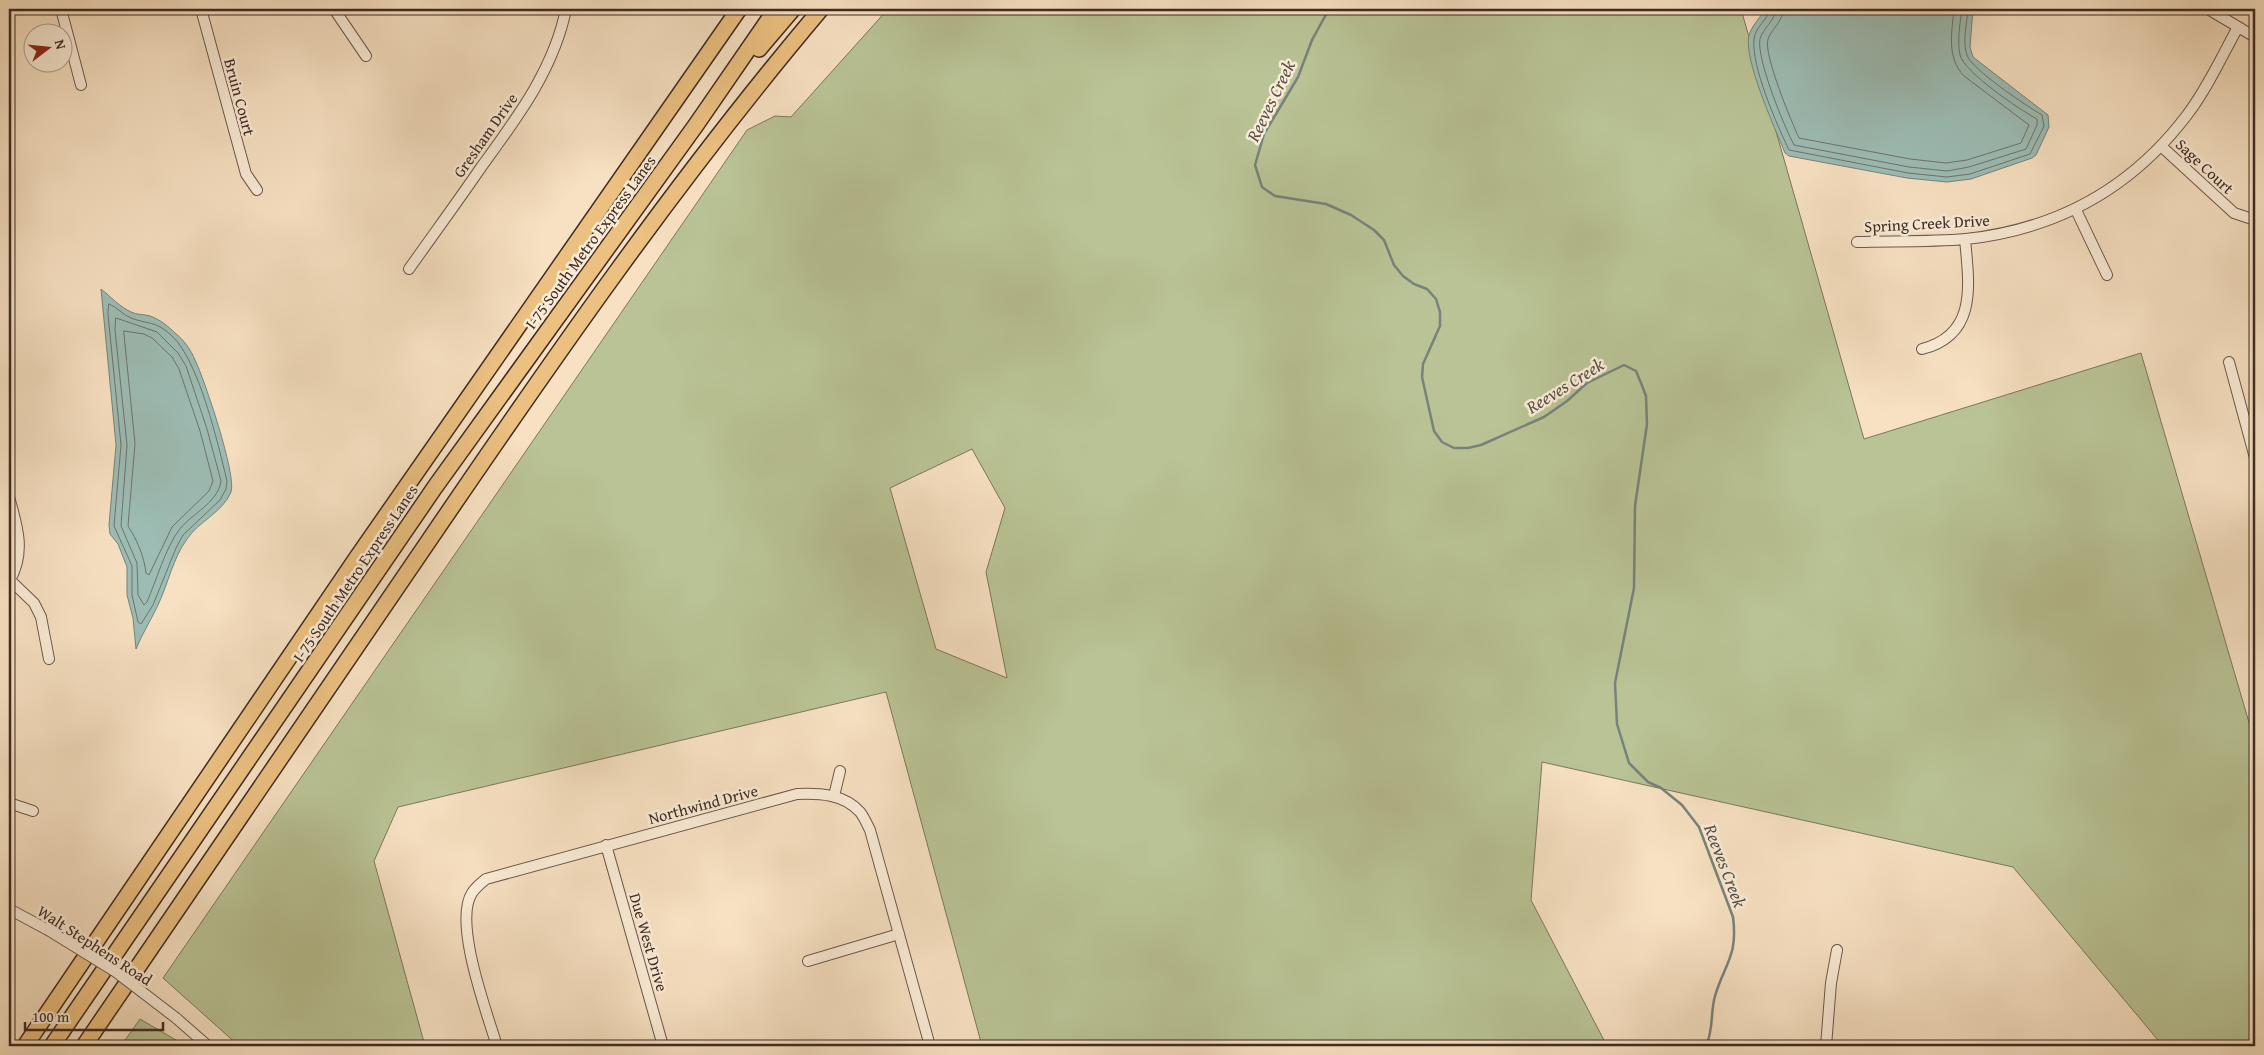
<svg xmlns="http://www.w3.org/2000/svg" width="2264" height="1055" font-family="'Gentium Book Plus',serif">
<rect width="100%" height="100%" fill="#f7e1c2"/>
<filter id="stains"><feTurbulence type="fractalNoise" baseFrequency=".004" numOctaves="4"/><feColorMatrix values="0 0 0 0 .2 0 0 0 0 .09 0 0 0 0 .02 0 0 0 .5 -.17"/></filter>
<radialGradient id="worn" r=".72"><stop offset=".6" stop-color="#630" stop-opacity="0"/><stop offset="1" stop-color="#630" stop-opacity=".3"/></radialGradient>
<path fill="#b9c395" stroke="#7c775c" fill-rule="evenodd" d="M888,9H1741L1864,439L2141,353L2255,743V1046H2163L2013,867L1542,762L1531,900L1607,1046H982L886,692L398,807L374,861L425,1046H239L163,978L747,130L775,116L791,117ZM972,449L1005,508L986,572L1007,678L936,649L890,488Z
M140,1019L186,1046H121Z"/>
<path fill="#9dbdb5" stroke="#77837b" d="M1766,9H1973L1970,47L1973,57L2048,115L2049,127L2036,155L2032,158L1971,179L1947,182L1907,178L1789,156L1785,153C1775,128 1743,59 1749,35C1752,26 1760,17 1766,9Z
M101,289C111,297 120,307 131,312C137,315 144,314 150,316C159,319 168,326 175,333C184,340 191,350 195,360C204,378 237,476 231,492C223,512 198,522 187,539C173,558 168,584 158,605C151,620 142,634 136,649L133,618L127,595V567L118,544L110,534L109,525L116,445Z"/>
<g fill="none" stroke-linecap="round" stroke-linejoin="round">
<path stroke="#6e746c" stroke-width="1" d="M1770,9C1768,20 1755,27 1754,39C1751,66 1777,125 1789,150L1908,173L1947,177L1970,174L2030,154L2044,126L2042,115C2028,107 1971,69 1967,55C1962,42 1967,23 1968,9
M1776,9C1775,21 1763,28 1760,39C1756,58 1784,126 1794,145L1909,167L1947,171L1969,167L2026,149L2037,125V119C2020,110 1964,72 1960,55C1957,41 1960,23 1962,9
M1783,9C1783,22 1772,28 1768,39C1763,54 1792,123 1799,138L1910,159L1946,163L1967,160L2021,143L2029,125L1964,76C1946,57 1952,32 1954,9
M109,304C117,307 123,315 131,318C149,325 155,320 172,336C199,361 218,444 227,481L226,489L220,500L183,535L176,548L153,605L141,624L138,622L132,595V566L114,526L121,445L108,314Z
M116,318L157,332L178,353L186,366L207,429L221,481C218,503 191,514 179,530C166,547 156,581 147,602L144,605L138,595L137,563L121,526L127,445L115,330Z
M124,331L144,334L152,338L172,357L179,369L200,431L213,481L209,491L172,527L149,575L146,573C144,556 137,540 128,526L135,444Z"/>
<path stroke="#77837b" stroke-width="2.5" d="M1329,9L1312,40L1298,77L1264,134L1255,165L1262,187L1275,196L1326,204L1351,215L1374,230L1384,240L1394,265L1403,276L1414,284L1427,289L1436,299L1440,312V326L1423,364L1422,377L1434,431L1442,442L1454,448H1468L1481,445L1544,417L1567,401L1587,383L1624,365L1636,371L1641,383L1646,396L1647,424L1635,506L1634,588L1615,683L1617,724L1629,763L1648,782L1661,788L1682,805L1699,827L1733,917C1738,956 1725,963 1715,996C1710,1014 1714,1028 1706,1046"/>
<defs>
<path id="minor" d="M61,9L81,85
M201,9L246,174L257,190
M334,9L366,56
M2208,9L2255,37
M2161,146L2234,213L2255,220
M2076,210L2107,275
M1857,242C1893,241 1930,242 1966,239C2058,229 2131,189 2187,115C2207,89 2222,56 2238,27
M409,269C433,235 458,201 482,166C517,118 554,69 566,9
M1922,349C1978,335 1969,284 1965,239
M2229,362L2255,458
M9,497C17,525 26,552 10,580
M10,580L34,603L41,617L49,659
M834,796L840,771
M9,803L33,811
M606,845L663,1046
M9,909L48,930
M808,961L899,934
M176,1018L208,1046
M497,1046C487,1013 453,922 472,893C475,888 481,883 486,879L797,794C819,793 844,794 860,812C864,817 867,824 870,830L930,1046
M1826,1046L1831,983L1837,950"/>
<path id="highway" d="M759,49L793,9
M25,1046L358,556L739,9
M52,1046L435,487L696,125L776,9
M84,1046C199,877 314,708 430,539C554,357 679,177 821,9"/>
</defs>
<use href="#minor" stroke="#6d584b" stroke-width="12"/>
<use href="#highway" stroke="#3f2b23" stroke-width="18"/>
<use href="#minor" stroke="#faecd7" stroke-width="10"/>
<use href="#highway" stroke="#ecc081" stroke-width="15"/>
<defs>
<path id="minor-bridge" d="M48,930L116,972L176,1018"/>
</defs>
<use href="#minor-bridge" stroke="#6d584b" stroke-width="12" stroke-linecap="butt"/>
<use href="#minor-bridge" stroke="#faecd7" stroke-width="10"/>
</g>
<g text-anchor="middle" stroke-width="5" stroke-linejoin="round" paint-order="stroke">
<g font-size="16" fill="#3f2b23" stroke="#faecd7">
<text transform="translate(240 97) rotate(75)" y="6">Bruin Court</text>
<text transform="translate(485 135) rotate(-55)" y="6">Gresham Drive</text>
<text transform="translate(2205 166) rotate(43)" y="6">Sage Court</text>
<text transform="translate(1927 223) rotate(-3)" y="6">Spring Creek Drive</text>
<text transform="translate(590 242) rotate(-54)" y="6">I-75 South Metro Express Lanes</text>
<text transform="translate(355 573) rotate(-56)" y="6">I-75 South Metro Express Lanes</text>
<text transform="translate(703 804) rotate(-15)" y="6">Northwind Drive</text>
<text transform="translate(649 942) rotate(74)" y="6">Due West Drive</text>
<text transform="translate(95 945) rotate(33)" y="6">Walt Stephens Road</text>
</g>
<g font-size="18" font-style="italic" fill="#565048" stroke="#faecd7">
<text transform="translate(1271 101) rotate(-64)" y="6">Reeves Creek</text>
<text transform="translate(1565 386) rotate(-32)" y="6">Reeves Creek</text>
<text transform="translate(1725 866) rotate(69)" y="6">Reeves Creek</text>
</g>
</g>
<rect width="2264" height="1055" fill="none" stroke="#f7e1c2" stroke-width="30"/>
<rect x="10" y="10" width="2244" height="1035" fill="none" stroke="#3f2b23" stroke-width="2.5"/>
<rect x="15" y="15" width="2234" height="1025" fill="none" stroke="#3f2b23"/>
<g transform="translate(48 48) rotate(74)"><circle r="24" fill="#faecd7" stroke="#af9f8f"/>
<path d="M0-4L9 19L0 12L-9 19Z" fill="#8f2418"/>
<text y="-8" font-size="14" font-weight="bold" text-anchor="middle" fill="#3f2b23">N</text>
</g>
<path d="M25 1022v8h138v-8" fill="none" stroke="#3f2b23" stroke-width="2.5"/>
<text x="32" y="1022" font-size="15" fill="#3f2b23" stroke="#faecd7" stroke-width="4" paint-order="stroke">100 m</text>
<rect width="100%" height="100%" filter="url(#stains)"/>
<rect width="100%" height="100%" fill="url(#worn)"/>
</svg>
